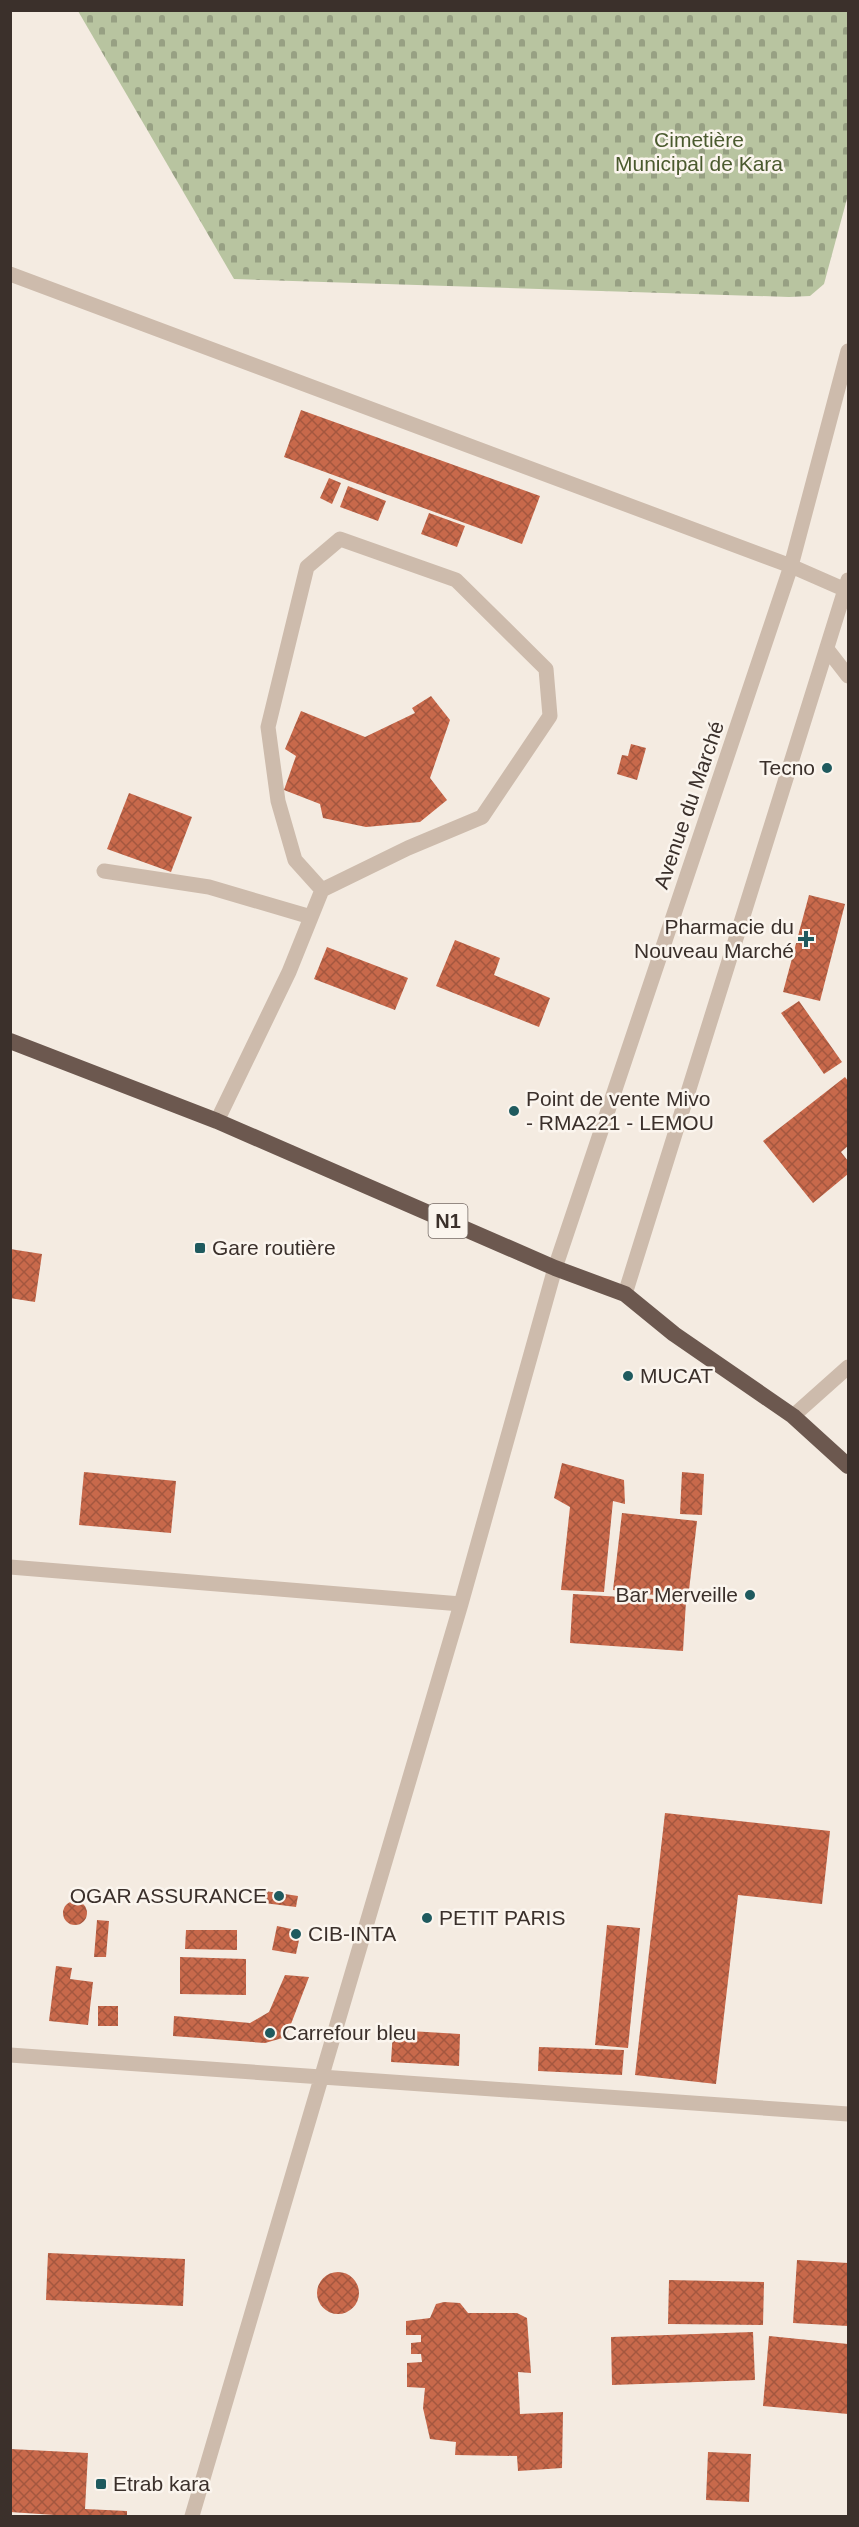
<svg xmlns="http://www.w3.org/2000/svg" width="859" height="2527" font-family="Helvetica,sans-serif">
<defs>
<pattern id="cemetery-stones" width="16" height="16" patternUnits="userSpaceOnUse" patternTransform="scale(1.5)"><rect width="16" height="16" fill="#b8c4a0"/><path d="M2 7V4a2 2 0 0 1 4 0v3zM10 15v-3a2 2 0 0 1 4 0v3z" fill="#97a083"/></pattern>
<pattern id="building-cross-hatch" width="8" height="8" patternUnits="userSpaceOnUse" patternTransform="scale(1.5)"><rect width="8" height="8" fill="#c8694b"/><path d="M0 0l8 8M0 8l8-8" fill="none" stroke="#a4573f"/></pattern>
</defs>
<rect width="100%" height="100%" fill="#f4ebe1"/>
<path fill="url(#cemetery-stones)" d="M78,11H848V195L824,284L810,296L789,297L234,279Z"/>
<path fill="url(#building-cross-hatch)" d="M301,410L540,496L522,544L284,457Z
M329,478L341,483L332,504L320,498Z
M348,486L386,501L378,521L340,507Z
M429,513L465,526L457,547L421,534Z
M431,696L450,720L430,778L447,800L420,822L366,827L323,818L320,804L284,790L296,756L285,749L301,711L365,737L415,713L412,708Z
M631,744L646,748L637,780L617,774L622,755L628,756Z
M129,793L192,817L171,872L107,849Z
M809,895L845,904L820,1001L783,992Z
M455,940L500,958L494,975L550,998L539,1027L436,986Z
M327,947L408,978L395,1010L314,979Z
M799,1001L842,1062L824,1074L781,1013Z
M845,1077L848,1081V1146L841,1152L848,1161V1174L813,1203L763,1141Z
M10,1249L42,1254L35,1302L10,1298Z
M562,1463L624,1480L625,1504L613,1501L604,1592L561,1590L570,1507L554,1498Z
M84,1472L176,1481L171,1533L79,1525Z
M682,1472L704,1474L702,1515L680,1514Z
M622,1513L697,1521L688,1599L613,1590Z
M573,1594L686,1601L683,1651L570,1643Z
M665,1813L830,1831L822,1904L738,1895L716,2084L635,2075Z
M265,1891L298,1896L296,1907L264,1903Z
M63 1913a12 12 0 1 1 24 0a12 12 0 1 1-24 0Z
M97,1920L109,1921L106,1957H94Z
M607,1925L640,1928L628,2048L595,2045Z
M277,1926L301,1931L296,1954L272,1950Z
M186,1930H237V1950L185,1949Z
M180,1957L246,1959V1995L180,1994Z
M56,1966L72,1968L70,1979L93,1982L88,2025L49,2021Z
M285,1975L309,1977L286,2037L265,2043L173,2036L174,2016L250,2023L269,2012Z
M98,2006H118V2026H98Z
M393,2030L460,2034L459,2066L391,2062Z
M539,2047L624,2050L622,2075L538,2071Z
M48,2253L185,2259L183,2306L46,2300Z
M797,2260L848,2263V2326L793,2323Z
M317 2293a21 21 0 1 1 42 0a21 21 0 1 1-42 0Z
M669,2280L764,2282L763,2325L668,2324Z
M444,2302L460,2303L468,2313H517L527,2318L531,2373L518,2372L520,2414L563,2412L562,2468L518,2471L517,2456L455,2455L456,2442L430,2439L423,2408L425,2388L407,2387V2363L422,2362L421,2354H411V2343L421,2342V2335H406V2321L430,2318L436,2304Z
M753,2332L755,2380L612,2385L611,2337Z
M769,2336L848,2344V2414L763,2406Z
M10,2449L88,2453L85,2509L127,2511V2516H69L10,2512Z
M708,2452L751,2454L749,2502L706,2500Z"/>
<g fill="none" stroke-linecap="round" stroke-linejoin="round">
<path stroke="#cdbbac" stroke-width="15" d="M104,871L209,887L311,917
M217,1121L289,972L322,890L408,848L482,817L550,716L546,669L456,580L340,539L307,567L268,727L278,801L295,860L322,890"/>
<path stroke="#cdbbac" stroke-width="15" d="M10,274L791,566L848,591
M827,649L848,676
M625,1294L848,580
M793,1416L848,1367
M10,1567L461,1604
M10,2055L848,2114
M192,2516L461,1604L555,1268L791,566L848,351"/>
<path stroke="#6c584f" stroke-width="16" d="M10,1041L217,1121L555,1268L625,1294L674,1334L793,1416L848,1466"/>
</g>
<g fill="#1f5a5e" stroke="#fbf5ee" stroke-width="2">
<circle cx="827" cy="768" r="6"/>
<path d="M803 930h6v6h6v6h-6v6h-6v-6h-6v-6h6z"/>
<circle cx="514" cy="1111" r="6"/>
<rect x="194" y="1242" width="12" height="12" rx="3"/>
<circle cx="628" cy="1376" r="6"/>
<circle cx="750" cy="1595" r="6"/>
<circle cx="279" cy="1896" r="6"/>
<circle cx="427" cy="1918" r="6"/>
<circle cx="296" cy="1934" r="6"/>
<circle cx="270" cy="2033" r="6"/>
<rect x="95" y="2478" width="12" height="12" rx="3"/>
</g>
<g text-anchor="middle" stroke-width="5" stroke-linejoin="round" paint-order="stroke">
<rect fill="#fbf5ee" stroke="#756b66" stroke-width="1.5" x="428.5" y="1204" width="39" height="34" rx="4.5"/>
<g font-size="20" font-weight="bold" fill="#3b302b">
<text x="448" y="1228">N1</text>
</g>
<g font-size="21" fill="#4a5a2e" stroke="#fbf5ee">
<text x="699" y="147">Cimetière<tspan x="699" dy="24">Municipal de Kara</tspan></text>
</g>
<g font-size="21" fill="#3b302b" stroke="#fbf5ee" text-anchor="start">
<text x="815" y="775" text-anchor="end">Tecno</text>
<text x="794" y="934" text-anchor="end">Pharmacie du<tspan x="794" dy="24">Nouveau Marché</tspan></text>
<text x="526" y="1106">Point de vente Mivo<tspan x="526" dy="24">- RMA221 - LEMOU</tspan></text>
<text x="212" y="1255">Gare routière</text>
<text x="640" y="1383">MUCAT</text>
<text x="738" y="1602" text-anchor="end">Bar Merveille</text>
<text x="267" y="1903" text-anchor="end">OGAR ASSURANCE</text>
<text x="439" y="1925">PETIT PARIS</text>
<text x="308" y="1941">CIB-INTA</text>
<text x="282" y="2040">Carrefour bleu</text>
<text x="113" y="2491">Etrab kara</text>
</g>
<g font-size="21" fill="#3b302b" stroke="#fbf5ee">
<text transform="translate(689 805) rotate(-71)" y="7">Avenue du Marché</text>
</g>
</g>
<rect width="859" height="2527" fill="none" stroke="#3b302b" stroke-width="24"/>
</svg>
